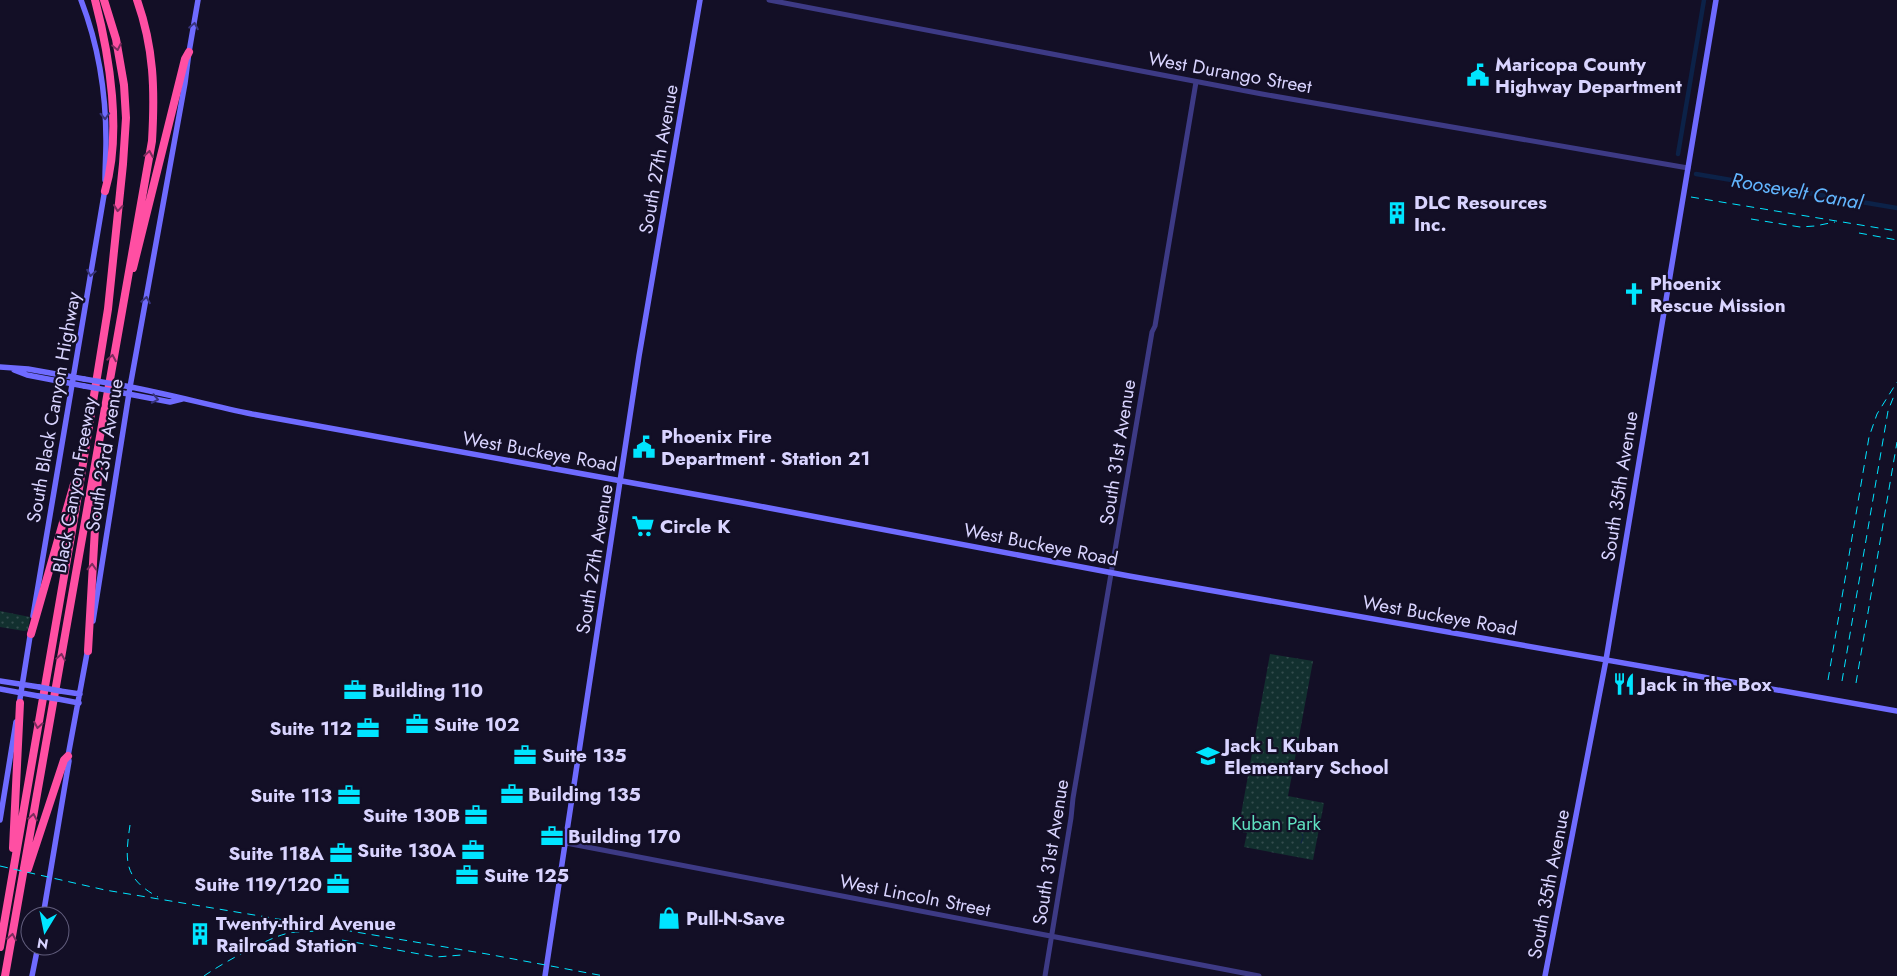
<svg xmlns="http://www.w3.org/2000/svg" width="1897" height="976" font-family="Jost,sans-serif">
<defs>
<pattern id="park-dots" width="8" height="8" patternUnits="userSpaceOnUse" patternTransform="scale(1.25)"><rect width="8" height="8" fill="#12302f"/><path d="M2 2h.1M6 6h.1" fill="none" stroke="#344d4e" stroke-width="1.8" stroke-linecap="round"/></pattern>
</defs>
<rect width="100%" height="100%" fill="#130f26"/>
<path fill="url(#park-dots)" d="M0,611L30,617L28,630L24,631L0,627Z
M1270,654L1313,661L1288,796L1324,803L1313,860L1244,847L1247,833L1238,831Z"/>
<path fill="#12302f" d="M1271,808L1281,810L1278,828L1268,826Z"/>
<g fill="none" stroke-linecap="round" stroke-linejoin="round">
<path stroke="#0c2248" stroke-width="1" d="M1302,834L1303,836
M1301,843L1303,838"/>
<path stroke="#0c2248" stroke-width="4.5" d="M1678,154L1704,0
M1696,174L1897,208"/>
<path stroke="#3d3a85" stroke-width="5" d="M769,0L1262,94L1688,168
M566,843L1259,976
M1045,976L1071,818L1073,798L1152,332L1155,326L1196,82"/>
<path stroke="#6f6bff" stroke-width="5.5" d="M81,0C98,44 106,94 106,141C106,154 105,167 105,180
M0,367L28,369L84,379
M14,370L27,375L84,386
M120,385C165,393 208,405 252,414L743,503L1129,576L1897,711
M118,392L170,402L182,399
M33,616L105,189
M93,621L130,387L185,83L189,52L198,0
M0,681L39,687
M0,689L38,696
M60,691L80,694
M58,699L79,703
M19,705L31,630
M0,820L16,722
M43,916L69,761L68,756L88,648
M32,976L38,946
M545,976L639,356L700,0
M1545,976L1606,660L1716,0"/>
<path stroke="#ff4fa3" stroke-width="8" d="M95,0C110,57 122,134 105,191
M133,268L185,59L189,52
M31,634L74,484L79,474
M88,651L99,458
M13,848L20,703
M28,869L64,760L68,756
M0,947L75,513L108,309L123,164L126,118L124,85L116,39L104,0
M5,976L152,141C155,90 154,48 137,0"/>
<path stroke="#00e5ff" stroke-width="1" stroke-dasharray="8 6" stroke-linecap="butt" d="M1691,197L1897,231
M1751,219L1800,227L1815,226L1835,222
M1859,233L1897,240
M1828,680L1869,437L1877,414L1897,382
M1842,681L1888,411L1895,393
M1856,683L1897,442
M130,825C125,860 123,878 158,897
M0,866L105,890L487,954L604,976
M233,926L261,923
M342,940L436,957L462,955
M204,976C221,964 266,939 285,934C295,931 306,932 316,931"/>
<path stroke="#6f6bff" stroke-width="5.5" d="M84,379L120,385
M84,386L118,392
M39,687L60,691
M38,696L58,699"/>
</g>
<defs><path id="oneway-chevron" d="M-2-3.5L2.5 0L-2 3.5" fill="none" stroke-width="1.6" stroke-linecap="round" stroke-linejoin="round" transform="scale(1.25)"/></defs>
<g stroke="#38347d">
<use href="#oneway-chevron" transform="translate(194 26) rotate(-79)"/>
<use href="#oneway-chevron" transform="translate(105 116) rotate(87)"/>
<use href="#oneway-chevron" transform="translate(91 273) rotate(100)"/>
<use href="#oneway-chevron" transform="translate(146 300) rotate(-80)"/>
<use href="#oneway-chevron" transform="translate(155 399) rotate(11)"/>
</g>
<g stroke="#7d2c5e">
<use href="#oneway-chevron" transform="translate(117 47) rotate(79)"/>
<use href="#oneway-chevron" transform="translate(149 154) rotate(-81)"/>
<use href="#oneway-chevron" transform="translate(118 208) rotate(96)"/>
<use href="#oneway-chevron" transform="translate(112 358) rotate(-80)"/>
<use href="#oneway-chevron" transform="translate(92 567) rotate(-87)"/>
<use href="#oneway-chevron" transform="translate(61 657) rotate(-80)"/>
<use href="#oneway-chevron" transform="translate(38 725) rotate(100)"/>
<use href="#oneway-chevron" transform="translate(33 817) rotate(-80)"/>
<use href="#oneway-chevron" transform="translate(12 937) rotate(-80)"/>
</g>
<defs>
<symbol id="civic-bare" viewBox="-9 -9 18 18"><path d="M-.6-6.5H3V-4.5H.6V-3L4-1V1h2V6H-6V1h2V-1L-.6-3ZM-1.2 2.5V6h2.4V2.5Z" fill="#00e5ff" stroke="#130f26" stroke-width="2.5" paint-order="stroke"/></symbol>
<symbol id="building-bare" viewBox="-9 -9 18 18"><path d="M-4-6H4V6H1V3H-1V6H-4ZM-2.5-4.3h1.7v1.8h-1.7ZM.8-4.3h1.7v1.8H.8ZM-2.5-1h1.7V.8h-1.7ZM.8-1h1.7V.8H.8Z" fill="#00e5ff" stroke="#130f26" stroke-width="2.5" paint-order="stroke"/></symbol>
<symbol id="church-bare" viewBox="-9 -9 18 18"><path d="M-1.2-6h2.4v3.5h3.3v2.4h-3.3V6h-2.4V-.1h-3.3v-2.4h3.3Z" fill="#00e5ff" stroke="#130f26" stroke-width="2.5" paint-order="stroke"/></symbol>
<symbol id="supermarket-bare" viewBox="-9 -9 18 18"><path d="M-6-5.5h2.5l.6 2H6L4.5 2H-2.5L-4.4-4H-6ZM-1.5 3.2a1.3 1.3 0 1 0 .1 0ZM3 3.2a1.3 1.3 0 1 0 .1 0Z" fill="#00e5ff" stroke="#130f26" stroke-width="2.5" paint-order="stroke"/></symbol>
<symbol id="restaurant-bare" viewBox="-9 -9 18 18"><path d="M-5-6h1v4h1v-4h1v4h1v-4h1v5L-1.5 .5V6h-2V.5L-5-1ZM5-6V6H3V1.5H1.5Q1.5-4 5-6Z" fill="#00e5ff" stroke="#130f26" stroke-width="2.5" paint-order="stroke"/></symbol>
<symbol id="office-bare" viewBox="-9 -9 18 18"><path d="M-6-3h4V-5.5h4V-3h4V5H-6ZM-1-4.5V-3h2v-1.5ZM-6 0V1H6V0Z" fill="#00e5ff" stroke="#130f26" stroke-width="2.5" paint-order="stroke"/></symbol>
<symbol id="school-bare" viewBox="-9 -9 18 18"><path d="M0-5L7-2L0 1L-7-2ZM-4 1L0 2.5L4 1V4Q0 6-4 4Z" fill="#00e5ff" stroke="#130f26" stroke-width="2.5" paint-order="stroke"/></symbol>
<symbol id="shop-bare" viewBox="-9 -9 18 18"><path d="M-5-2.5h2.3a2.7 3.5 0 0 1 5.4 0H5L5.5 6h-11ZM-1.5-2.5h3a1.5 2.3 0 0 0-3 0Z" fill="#00e5ff" stroke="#130f26" stroke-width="2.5" paint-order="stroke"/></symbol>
</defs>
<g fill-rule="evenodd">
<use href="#civic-bare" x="1462" y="59" width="32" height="32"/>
<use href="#building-bare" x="1381" y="197" width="32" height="32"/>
<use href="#church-bare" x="1618" y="278" width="32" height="32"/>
<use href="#civic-bare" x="628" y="431" width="32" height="32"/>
<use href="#supermarket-bare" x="627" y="510" width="32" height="32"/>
<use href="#restaurant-bare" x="1608" y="668" width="32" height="32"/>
<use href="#office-bare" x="339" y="674" width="32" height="32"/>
<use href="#office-bare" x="401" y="708" width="32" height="32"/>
<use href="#office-bare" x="352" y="712" width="32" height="32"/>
<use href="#office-bare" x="509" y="739" width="32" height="32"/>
<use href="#school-bare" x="1192" y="740" width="32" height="32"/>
<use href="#office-bare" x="496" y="778" width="32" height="32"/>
<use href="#office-bare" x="333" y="779" width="32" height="32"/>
<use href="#office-bare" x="460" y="799" width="32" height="32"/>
<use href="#office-bare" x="536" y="820" width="32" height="32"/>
<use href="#office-bare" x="457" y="834" width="32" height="32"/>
<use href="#office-bare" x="325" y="837" width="32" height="32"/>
<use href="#office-bare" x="451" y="859" width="32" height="32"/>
<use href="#office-bare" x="322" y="868" width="32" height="32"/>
<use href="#shop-bare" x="653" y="902" width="32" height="32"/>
<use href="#building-bare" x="184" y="918" width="32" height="32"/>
</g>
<g text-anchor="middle" stroke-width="4.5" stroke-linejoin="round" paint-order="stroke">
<g font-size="19" font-weight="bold" fill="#d9d4ff" stroke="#130f26" text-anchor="start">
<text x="1495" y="71">Maricopa County<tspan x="1495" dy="22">Highway Department</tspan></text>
<text x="1414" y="209">DLC Resources<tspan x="1414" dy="22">Inc.</tspan></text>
<text x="1650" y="290">Phoenix<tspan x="1650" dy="22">Rescue Mission</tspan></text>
<text x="661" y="443">Phoenix Fire<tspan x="661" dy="22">Department - Station 21</tspan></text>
<text x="660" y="533">Circle K</text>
<text x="1640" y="691">Jack in the Box</text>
<text x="372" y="697">Building 110</text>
<text x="434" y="731">Suite 102</text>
<text x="352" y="735" text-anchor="end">Suite 112</text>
<text x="1224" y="752">Jack L Kuban<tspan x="1224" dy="22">Elementary School</tspan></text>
<text x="542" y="762">Suite 135</text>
<text x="528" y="801">Building 135</text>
<text x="332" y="802" text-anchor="end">Suite 113</text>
<text x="460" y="822" text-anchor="end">Suite 130B</text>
<text x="568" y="843">Building 170</text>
<text x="456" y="857" text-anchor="end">Suite 130A</text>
<text x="324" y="860" text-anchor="end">Suite 118A</text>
<text x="484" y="882">Suite 125</text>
<text x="322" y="891" text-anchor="end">Suite 119/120</text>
<text x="686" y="925">Pull-N-Save</text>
<text x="216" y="930">Twenty-third Avenue<tspan x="216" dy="22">Railroad Station</tspan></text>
</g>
<g font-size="19" fill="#d9d4ff" stroke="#130f26">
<text transform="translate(1230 72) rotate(10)" y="7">West Durango Street</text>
<text transform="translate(658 159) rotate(-80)" y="7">South 27th Avenue</text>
<text transform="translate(53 407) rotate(-80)" y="7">South Black Canyon Highway</text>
<text transform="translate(540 451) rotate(10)" y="7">West Buckeye Road</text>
<text transform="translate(1117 452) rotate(-81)" y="7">South 31st Avenue</text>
<text transform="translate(104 455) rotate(-81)" y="7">South 23rd Avenue</text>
<text transform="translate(74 485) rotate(-80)" y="7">Black Canyon Freeway</text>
<text transform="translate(1619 486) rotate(-81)" y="7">South 35th Avenue</text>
<text transform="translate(1041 544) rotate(11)" y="7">West Buckeye Road</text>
<text transform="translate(594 559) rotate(-81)" y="7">South 27th Avenue</text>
<text transform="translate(1440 615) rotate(10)" y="7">West Buckeye Road</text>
<text transform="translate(1050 852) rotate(-81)" y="7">South 31st Avenue</text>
<text transform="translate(1548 884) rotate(-79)" y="7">South 35th Avenue</text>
<text transform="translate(915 895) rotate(11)" y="7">West Lincoln Street</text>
</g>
<g font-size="19" fill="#5fe0c0" stroke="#130f26">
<text x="1276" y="830">Kuban Park</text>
</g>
<g font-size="20" font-style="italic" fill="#62b6ff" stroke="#130f26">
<text transform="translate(1797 191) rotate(10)" y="7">Roosevelt Canal</text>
</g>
</g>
<g transform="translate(45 931) rotate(190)"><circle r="24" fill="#130f26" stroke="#625e7d"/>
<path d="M0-4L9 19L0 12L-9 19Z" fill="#00e5ff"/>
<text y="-8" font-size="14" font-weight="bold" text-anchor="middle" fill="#d9d4ff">N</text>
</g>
</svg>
